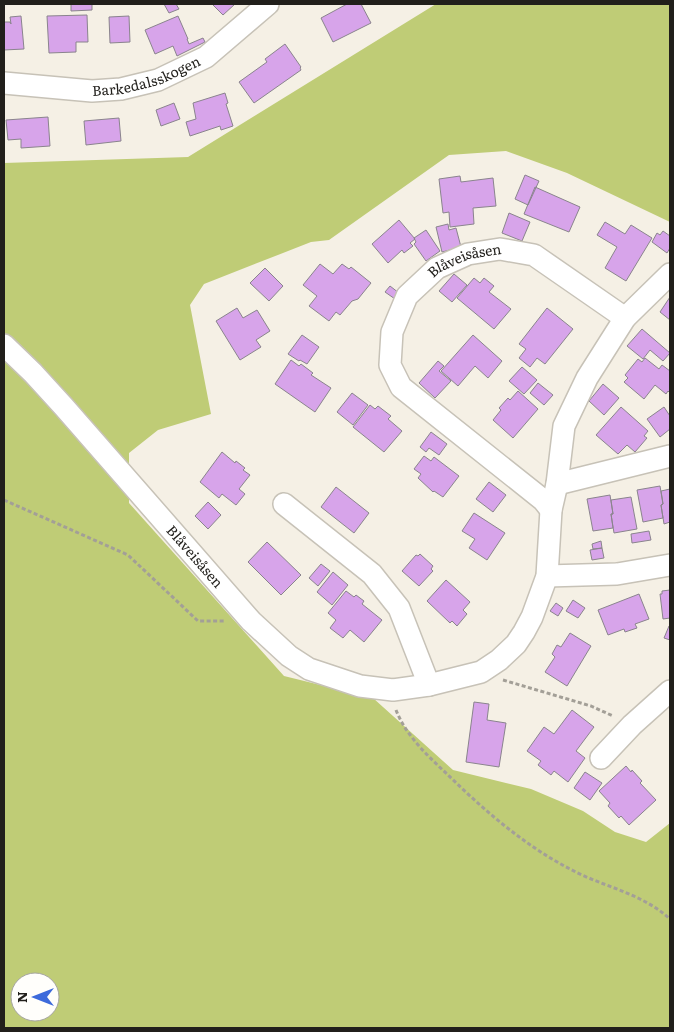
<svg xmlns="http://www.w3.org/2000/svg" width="674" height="1032" font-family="Literata,serif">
<rect width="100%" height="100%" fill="#f5f0e5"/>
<path fill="#bfcc76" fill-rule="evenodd" d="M436,4H670V222L567,173L506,151L449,155L329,240L311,242L204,284L190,305L211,414L158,430L129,453V503L284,676L373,698L453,770L531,789L583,811L615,832L646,842L670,823V1028H4V163L188,157ZM20,982H50V1012H20Z"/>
<path fill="#d7a4ea" stroke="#8a848d" d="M71,4H92V10L71,11Z
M164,4H176L179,9L169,13Z
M212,4H235L223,15Z
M347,4H361L371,23L333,42L321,18Z
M87,15L88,42H76V52L49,53L47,16Z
M21,16L24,49L4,50V22H10L11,24L10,17Z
M129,16L130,42L110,43L109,17Z
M178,16L188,39H187L189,44L203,38L205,42L177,56L173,46L155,54L145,30Z
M285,44L301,67L300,68L301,70L254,103L239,82L267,62L265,59Z
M225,93L228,103L226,104L233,126L221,130L220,126L190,136L186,122L196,119L193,103Z
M174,103L180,119L161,126L156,110Z
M48,117L50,146L21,148V139L8,140L6,120Z
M119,118L121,141L86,145L84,121Z
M525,175L539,181L528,205L515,199Z
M460,176L461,182L493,178L496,206L473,208L474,224L450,227L449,212L443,213L439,179Z
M535,187L580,207L569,232L524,214Z
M509,213L530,222L522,241L502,233Z
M399,220L415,239L410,243L413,246L404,253L402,250L388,263L372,244Z
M605,222L625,234L631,225L652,238L626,281L605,268L617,247L597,235Z
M448,224L449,230L456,228L461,247L442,252L436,227Z
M426,230L440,251L426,261L414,244L416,242L414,238Z
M663,231L670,236V248L667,253L652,242L657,233L660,235Z
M320,264L333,274L342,264L349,269L351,267L371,283L358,299L352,301L340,315L336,312L329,321L309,306L317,296L303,285Z
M265,268L283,286L269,301L250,283Z
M454,274L467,285L452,302L439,291Z
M474,278L480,283L484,278L494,286L489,292L511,309L494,329L457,298Z
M390,286L399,293L395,299L385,292Z
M670,297V320L660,312Z
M237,308L243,318L257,310L270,331L256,340L261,347L240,360L216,321Z
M547,308L573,329L545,364L537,358L530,367L519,358L526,349L519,344Z
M642,329L670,353L663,361L650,350L643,359L627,346Z
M302,335L319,347L307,364L300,360L299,361L288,354Z
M473,335L502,361L488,378L475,366L458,386L441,371Z
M645,358L659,369L662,365L670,371V393L668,391L666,394L655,385L644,399L624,382L628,378L625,375L638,359L642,362Z
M291,360L299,366L301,364L313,373L311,375L331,388L315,412L275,384Z
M438,361L444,366L439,371L451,381L435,398L419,383Z
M522,367L537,380L524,394L509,381Z
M538,383L553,395L544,405L530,393Z
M603,384L619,398L604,415L589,401Z
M518,391L538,409L513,438L493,420L501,410L499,408L508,398L510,400Z
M352,393L368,405L353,425L337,412Z
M370,405L375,409L378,406L391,416L388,419L402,431L384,452L353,427Z
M621,407L648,431L644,436L647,438L635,452L627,445L618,454L596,435Z
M664,407L670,416V429L660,437L647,419Z
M431,432L447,444L439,455L429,448L426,452L420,447Z
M222,452L235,463L236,461L245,468L243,470L250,475L239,489L245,494L236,505L222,494L219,498L200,482Z
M424,456L431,461L434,457L459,476L443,497L434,491L433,492L418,478L421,474L414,469Z
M489,482L506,495L493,512L476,499Z
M660,486L663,504L661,505L663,518L643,522L637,490Z
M336,487L369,513L354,533L321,507Z
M670,489V522L664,524L661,505L663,504L661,491Z
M610,495L613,514H611L613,528L593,531L587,499Z
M631,497L637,529L614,533L611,514H613L611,500Z
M208,502L221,515L208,529L195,516Z
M474,513L505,533L487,560L469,548L475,539L462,531Z
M649,531L651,540L632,543L631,534Z
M601,541L602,548L593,549L592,544Z
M267,542L301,575L281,595L248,562Z
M602,548L604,558L592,560L590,550Z
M420,554L433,566L431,569L433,571L419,586L402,571L416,555L418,556Z
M321,564L330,571L318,586L309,578Z
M333,572L348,585L332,605L317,592Z
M446,580L470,602L463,610L467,614L457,626L452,621L450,623L427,601Z
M670,590V618L663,619L660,594H662V591Z
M346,591L354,597L356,595L364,601L362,604L382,620L364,642L350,630L343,638L330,628L336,620L328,613Z
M639,594L649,619L635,624L637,628L625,632L624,629L608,635L598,610Z
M573,600L585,608L578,618L566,611Z
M556,603L563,608L558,616L550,611Z
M669,626L670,627V640L664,638Z
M570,633L591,646L567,686L545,672L555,657L552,654L557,645L561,647Z
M474,702L489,704L487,720L506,723L499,767L466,762Z
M572,710L594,727L576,751L585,758L568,782L554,771L551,775L538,765L541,761L527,751L544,727L554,734Z
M626,766L631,772L632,770L642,781L640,783L656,800L629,825L621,816L619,818L608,806L610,803L599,791Z
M585,772L602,783L590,800L574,788Z"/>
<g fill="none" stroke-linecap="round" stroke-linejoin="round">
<defs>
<g id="street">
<path id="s1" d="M4,83L92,91L121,89L158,80L206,57L268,4"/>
<path id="s2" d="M4,345L33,373L64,407L251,621L289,656L309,669L360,686L393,690L429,685L481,672L499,660L516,644L524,632L532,617L547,576L551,510L557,484L564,426L587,378L625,318L670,274"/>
<path d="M557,484L670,456"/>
<path d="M284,504L372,574L399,608L429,685"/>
<path id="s3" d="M551,510L543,500L401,387L390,365L392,332L407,296L437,268L468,254L500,249L534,255L625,318"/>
<path d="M547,576L617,574L670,565"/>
<path d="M601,758L632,725L670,691"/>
</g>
</defs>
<use href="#street" stroke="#c7c2b7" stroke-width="24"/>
<path stroke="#a39f97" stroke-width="3" stroke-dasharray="4 2.5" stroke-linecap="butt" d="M4,500L128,555L198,621H225
M503,680L591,706L613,716
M396,710C406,736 428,756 448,775C488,814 531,851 582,875C613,889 645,896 670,919"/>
<use href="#street" stroke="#fff" stroke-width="21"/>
</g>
<g text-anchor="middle" stroke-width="4" stroke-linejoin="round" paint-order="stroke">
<g font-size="14" fill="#211f1b" stroke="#fffefb">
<text dy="5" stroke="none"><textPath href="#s1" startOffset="145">Barkedalsskogen</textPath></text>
<text dy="5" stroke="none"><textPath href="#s3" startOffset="361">Blåveisåsen</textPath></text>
<text dy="5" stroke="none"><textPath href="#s2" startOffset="285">Blåveisåsen</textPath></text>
</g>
</g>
<rect width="674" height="1032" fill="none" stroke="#211f1b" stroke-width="10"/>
<g transform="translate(35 997) rotate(270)"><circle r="24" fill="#fffefb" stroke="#a6a5a1"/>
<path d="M0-4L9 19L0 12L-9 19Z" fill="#3d6adb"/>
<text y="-8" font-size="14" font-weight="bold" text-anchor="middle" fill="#211f1b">N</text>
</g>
</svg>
